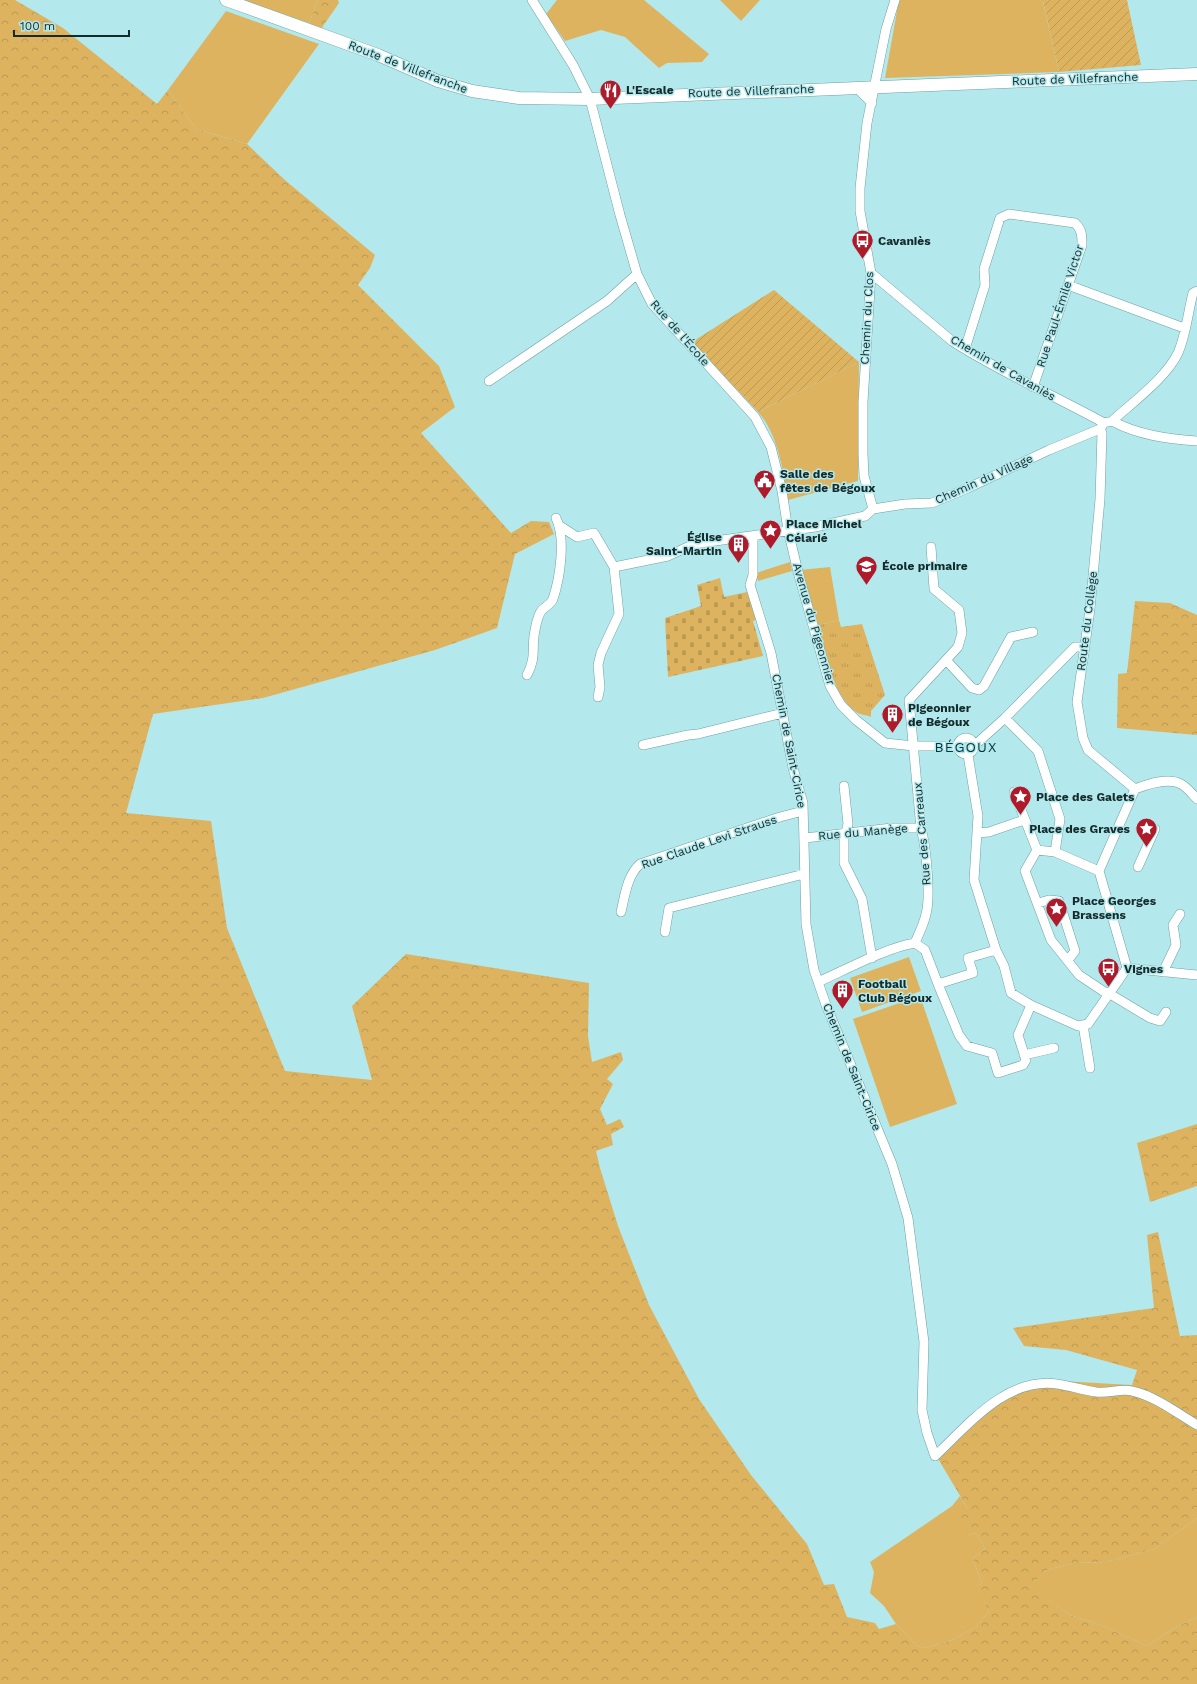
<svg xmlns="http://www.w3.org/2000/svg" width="1197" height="1684" font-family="'Work Sans',sans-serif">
<defs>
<pattern id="forest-crowns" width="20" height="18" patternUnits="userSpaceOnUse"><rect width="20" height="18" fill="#ddb35f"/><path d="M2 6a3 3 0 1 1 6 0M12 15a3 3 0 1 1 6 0" fill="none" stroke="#bd9a53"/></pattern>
<pattern id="cemetery-stones" width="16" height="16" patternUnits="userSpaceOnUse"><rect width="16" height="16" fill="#ddb35f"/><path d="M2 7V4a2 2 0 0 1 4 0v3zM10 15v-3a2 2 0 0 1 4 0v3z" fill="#bd9a53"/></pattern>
<pattern id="park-tufts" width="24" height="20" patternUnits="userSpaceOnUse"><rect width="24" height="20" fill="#ddb35f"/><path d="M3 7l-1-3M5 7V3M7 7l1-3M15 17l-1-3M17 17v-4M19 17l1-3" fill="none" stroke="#bd9a53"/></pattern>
<pattern id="garden-furrows" width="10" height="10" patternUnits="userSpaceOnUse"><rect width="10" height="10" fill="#ddb35f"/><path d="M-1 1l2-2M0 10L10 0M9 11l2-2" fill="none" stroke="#bd9a53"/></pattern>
</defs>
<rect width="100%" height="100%" fill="#b3e9ed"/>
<path fill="#ddb35f" d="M242,0H318L309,23Z
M557,0H644L709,54L702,62L667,63L659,68L625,37L601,30L565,41L546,14Z
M720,0H760L741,21Z
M899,0H1049L1043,2L1059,72L885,78Z
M226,11L319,44L247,144L196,129L168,90Z
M859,362L858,481L788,500C783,471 778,434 758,412Z
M790,562L792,571L758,581L756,573Z
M830,567L839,620L818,625L800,570Z
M909,957L921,991L862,1012L850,978Z
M920,996L957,1104L890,1127L853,1019Z
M960,1496L968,1509V1535L976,1533L985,1548L973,1559L982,1584L977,1586L989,1611L976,1627L952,1640L926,1648L917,1646L896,1624L884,1606L870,1593L874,1572L870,1562L952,1506Z
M1197,1518V1617L1174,1628L1147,1646L1103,1626L1070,1615L1029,1586L1047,1570L1073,1563L1106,1562L1154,1549Z"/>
<path fill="url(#forest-crowns)" d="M0,0H15L63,28L157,104L168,90L196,129L247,144L286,181L375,255L370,268L358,285L439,366L455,407L421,433L511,533L531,521L549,522L554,534L515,554L497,628L435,650L263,698L153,714L126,813L211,821L227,928L285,1071L372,1080L352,1006L406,954L589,983L588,1036L592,1062L621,1052L623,1060L607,1079L613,1084L600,1109L607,1125L620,1119L624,1127L611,1134L613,1145L596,1151L600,1168L618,1226L649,1305L699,1399L751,1475L807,1544L824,1585L834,1584L847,1617L875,1623L879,1629L896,1624L917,1646L926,1648L952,1640L976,1627L989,1611L976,1586L982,1584L973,1559L985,1548L976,1533L968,1535L961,1515L967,1512L968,1509L937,1457L1000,1401L1043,1380L1132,1385L1137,1370L1066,1350L1024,1346L1013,1328L1154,1308L1147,1235L1158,1232L1180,1336L1197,1335V1518L1154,1549L1106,1562L1073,1563L1047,1570L1030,1586L1070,1615L1103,1626L1147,1646L1174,1628L1197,1617V1684H0Z
M318,0H338L339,3L321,29L309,23Z
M1135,601L1170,603L1197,615V735L1117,728L1118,674L1127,673Z
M1197,1124V1186L1150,1202L1137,1143Z"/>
<path fill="url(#cemetery-stones)" d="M720,578L724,597L747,592L756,620L753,621L763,656L668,677L665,618L701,606L697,585Z"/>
<path fill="url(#park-tufts)" d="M839,620L841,627L862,624L885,695L871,711V717C867,715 860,715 856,712C832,695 825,651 818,625Z"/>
<path fill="url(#garden-furrows)" d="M1049,0H1127L1141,65L1059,72L1043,1Z
M774,290L859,362L758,412L692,342Z"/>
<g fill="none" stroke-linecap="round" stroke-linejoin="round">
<defs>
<path id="minor" d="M532,0L573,65L590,99L620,215L637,274L652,304L755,417L771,447L782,491L788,530L798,572L830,686L841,705L856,720L885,743L914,746H958
M856,87L872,103
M871,273L952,341C1000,372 1053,395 1104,423
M1068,285L1184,328
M965,349L985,285L984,269L1000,218L1009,214L1075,223C1082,230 1082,235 1082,245L1033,387
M489,381L607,301L637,274
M1112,421C1138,435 1168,439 1197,441
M1104,423L1112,421C1133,402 1166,378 1178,353C1186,335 1188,312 1193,293L1197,291
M1100,429L1102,433L1100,499L1090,609L1077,702L1083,738L1088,750L1135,789
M873,509L864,476L863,454V402L871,273L860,211V188L867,123L886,29L895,0
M560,526L577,537L594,533L614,567L619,614L601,653L598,665L600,687L598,697
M753,536V575L750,585L771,653L793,768L803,803L806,924L814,970L826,1005L892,1164L908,1218L924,1342L922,1410L927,1433L935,1456C968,1425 1006,1377 1057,1384C1070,1386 1083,1390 1096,1392C1108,1394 1121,1388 1132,1391C1155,1396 1177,1413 1197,1425
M931,547L934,589L959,610L962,633L958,647L909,700L921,828C926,847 931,896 926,914C924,924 919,933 915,943L925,950L938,984
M614,567L668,556L694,544L815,527L865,516L873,509L905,504L932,503L968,488L1049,450L1100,429L1104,423
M946,660L972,688L979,690L984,686L1011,637L1033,632
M527,675C537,656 531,649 535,630C536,625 538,614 542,610C545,607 551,604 553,599C560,578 566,538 556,518
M1005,718L1038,751L1060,819L1055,852L1099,871
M958 746a8 8 0 1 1 16 0a8 8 0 1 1-16 0Z
M643,745L688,735L698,734L783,713
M975,745L1005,718L1075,647H1085
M968,755L978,816L974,880L996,950L1004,966L1011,993L1031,1005L1078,1026L1088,1024L1127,968
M844,786L848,824L846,833
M1014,792L1037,850
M844,833V863L862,899L872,958
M977,833L989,832L1024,820
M805,838L892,828H921
M1055,852L1037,850L1025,871L1051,940L1079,975L1109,995
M1138,867L1155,829
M1038,903L1049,900L1059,901L1075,951L1068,960
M621,912C625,895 627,876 640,864L780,817L803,811
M665,932L669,908L804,874
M996,950L968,958L973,973L938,984L959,1035L967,1046L992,1053L998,1073L1023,1065L1026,1060L1018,1035L1031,1005
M1127,968L1099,871L1135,789C1148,784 1168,777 1181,784C1187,787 1192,794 1197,799
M1127,968L1197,975
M1163,972L1176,945L1173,925L1180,914
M818,982C845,970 888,947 915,943
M1110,994L1150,1018L1160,1021L1166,1012
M1083,1025L1090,1068
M1024,1055L1054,1048"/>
<path id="major" d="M226,0L378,55L438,81L472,91L519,98L590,99L1197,74"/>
</defs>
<use href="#minor" stroke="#6da0a4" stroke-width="10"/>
<use href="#major" stroke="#6da0a4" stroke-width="13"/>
<use href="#minor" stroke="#fff" stroke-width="9"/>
<use href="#major" stroke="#fff" stroke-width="12"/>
</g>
<defs>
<symbol id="restaurant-pin" viewBox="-11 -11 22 30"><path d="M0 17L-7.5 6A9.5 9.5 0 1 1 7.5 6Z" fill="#ae1a2a" stroke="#b3e9ed"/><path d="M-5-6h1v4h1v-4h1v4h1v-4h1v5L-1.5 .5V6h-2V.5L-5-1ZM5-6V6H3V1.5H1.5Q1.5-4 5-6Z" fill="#fff"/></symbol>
<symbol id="bus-pin" viewBox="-11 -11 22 30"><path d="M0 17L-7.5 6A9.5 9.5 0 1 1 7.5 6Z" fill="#ae1a2a" stroke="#b3e9ed"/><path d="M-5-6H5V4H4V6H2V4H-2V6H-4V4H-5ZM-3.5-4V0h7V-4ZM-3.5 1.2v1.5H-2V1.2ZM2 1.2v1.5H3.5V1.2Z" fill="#fff"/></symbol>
<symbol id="civic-pin" viewBox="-11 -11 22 30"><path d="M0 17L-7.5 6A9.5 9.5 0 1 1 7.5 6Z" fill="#ae1a2a" stroke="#b3e9ed"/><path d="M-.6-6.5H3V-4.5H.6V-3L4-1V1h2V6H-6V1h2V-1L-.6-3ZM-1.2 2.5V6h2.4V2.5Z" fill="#fff"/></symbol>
<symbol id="sight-pin" viewBox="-11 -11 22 30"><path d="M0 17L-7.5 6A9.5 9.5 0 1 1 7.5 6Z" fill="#ae1a2a" stroke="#b3e9ed"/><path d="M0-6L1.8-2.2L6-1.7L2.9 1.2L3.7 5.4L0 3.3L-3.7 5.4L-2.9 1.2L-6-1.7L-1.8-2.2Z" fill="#fff"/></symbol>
<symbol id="building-pin" viewBox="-11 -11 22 30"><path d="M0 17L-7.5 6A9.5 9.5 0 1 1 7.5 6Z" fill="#ae1a2a" stroke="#b3e9ed"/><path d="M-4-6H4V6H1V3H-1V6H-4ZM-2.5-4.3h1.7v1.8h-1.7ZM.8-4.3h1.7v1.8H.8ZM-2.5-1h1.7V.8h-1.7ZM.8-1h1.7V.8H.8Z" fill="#fff"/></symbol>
<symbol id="school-pin" viewBox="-11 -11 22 30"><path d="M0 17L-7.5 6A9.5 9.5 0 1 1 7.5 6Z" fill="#ae1a2a" stroke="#b3e9ed"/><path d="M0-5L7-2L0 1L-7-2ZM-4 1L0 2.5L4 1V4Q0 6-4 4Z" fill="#fff"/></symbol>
</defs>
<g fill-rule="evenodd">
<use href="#restaurant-pin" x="598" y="78" width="25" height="34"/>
<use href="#bus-pin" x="850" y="228" width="25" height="34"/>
<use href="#civic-pin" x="752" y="468" width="25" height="34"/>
<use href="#sight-pin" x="758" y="518" width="25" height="34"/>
<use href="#building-pin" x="726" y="532" width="25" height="34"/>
<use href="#school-pin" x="854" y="554" width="25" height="34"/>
<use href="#building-pin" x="880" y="702" width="25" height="34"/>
<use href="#sight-pin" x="1008" y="784" width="25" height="34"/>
<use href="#sight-pin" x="1134" y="816" width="25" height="34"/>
<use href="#sight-pin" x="1044" y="896" width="25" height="34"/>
<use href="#bus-pin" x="1096" y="956" width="25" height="34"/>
<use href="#building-pin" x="830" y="978" width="25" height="34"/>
</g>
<g text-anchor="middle" stroke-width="3" stroke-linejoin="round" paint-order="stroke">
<g font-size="12" fill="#152a2b" stroke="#b3e9ed">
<text transform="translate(408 67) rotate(21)" y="4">Route de Villefranche</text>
<text transform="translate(1075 79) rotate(-2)" y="4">Route de Villefranche</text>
<text transform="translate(751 91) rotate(-2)" y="4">Route de Villefranche</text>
<text transform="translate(1060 306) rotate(-72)" y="4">Rue Paul-Émile Victor</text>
<text transform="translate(867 318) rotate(-87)" y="4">Chemin du Clos</text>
<text transform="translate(680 333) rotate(49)" y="4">Rue de l'École</text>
<text transform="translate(1003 368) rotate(30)" y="4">Chemin de Cavaniès</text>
<text transform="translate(984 479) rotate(-24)" y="4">Chemin du Village</text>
<text transform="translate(1087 621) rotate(-83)" y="4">Route du Collège</text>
<text transform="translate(814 624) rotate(74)" y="4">Avenue du Pigeonnier</text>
<text transform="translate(789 741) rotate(79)" y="4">Chemin de Saint-Cirice</text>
<text transform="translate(863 832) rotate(-5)" y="4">Rue du Manège</text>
<text transform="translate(922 834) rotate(-95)" y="4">Rue des Carreaux</text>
<text transform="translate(709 842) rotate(-19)" y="4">Rue Claude Levi Strauss</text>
<text transform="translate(852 1067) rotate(68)" y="4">Chemin de Saint-Cirice</text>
</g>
<g font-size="12" font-weight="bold" fill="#152a2b" stroke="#b3e9ed" text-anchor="start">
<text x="626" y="94">L'Escale</text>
<text x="878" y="245">Cavaniès</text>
<text x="780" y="478">Salle des<tspan x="780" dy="14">fêtes de Bégoux</tspan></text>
<text x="786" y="528">Place Michel<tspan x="786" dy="14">Célarié</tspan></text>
<text x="722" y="541" text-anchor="end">Église<tspan x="722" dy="14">Saint-Martin</tspan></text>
<text x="882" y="570">École primaire</text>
<text x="908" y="712">Pigeonnier<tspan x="908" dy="14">de Bégoux</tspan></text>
<text x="1036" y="801">Place des Galets</text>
<text x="1130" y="833" text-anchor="end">Place des Graves</text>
<text x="1072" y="905">Place Georges<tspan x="1072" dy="14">Brassens</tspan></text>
<text x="1124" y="973">Vignes</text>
<text x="858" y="988">Football<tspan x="858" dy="14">Club Bégoux</tspan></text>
</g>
<g font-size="14" letter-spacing="1" fill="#00383d" stroke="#b3e9ed">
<text x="966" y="752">BÉGOUX</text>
</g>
</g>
<path d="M14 30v6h115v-6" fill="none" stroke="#152a2b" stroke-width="2"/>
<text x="20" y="30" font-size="12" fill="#152a2b" stroke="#b3e9ed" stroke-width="3" paint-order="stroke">100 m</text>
</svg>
